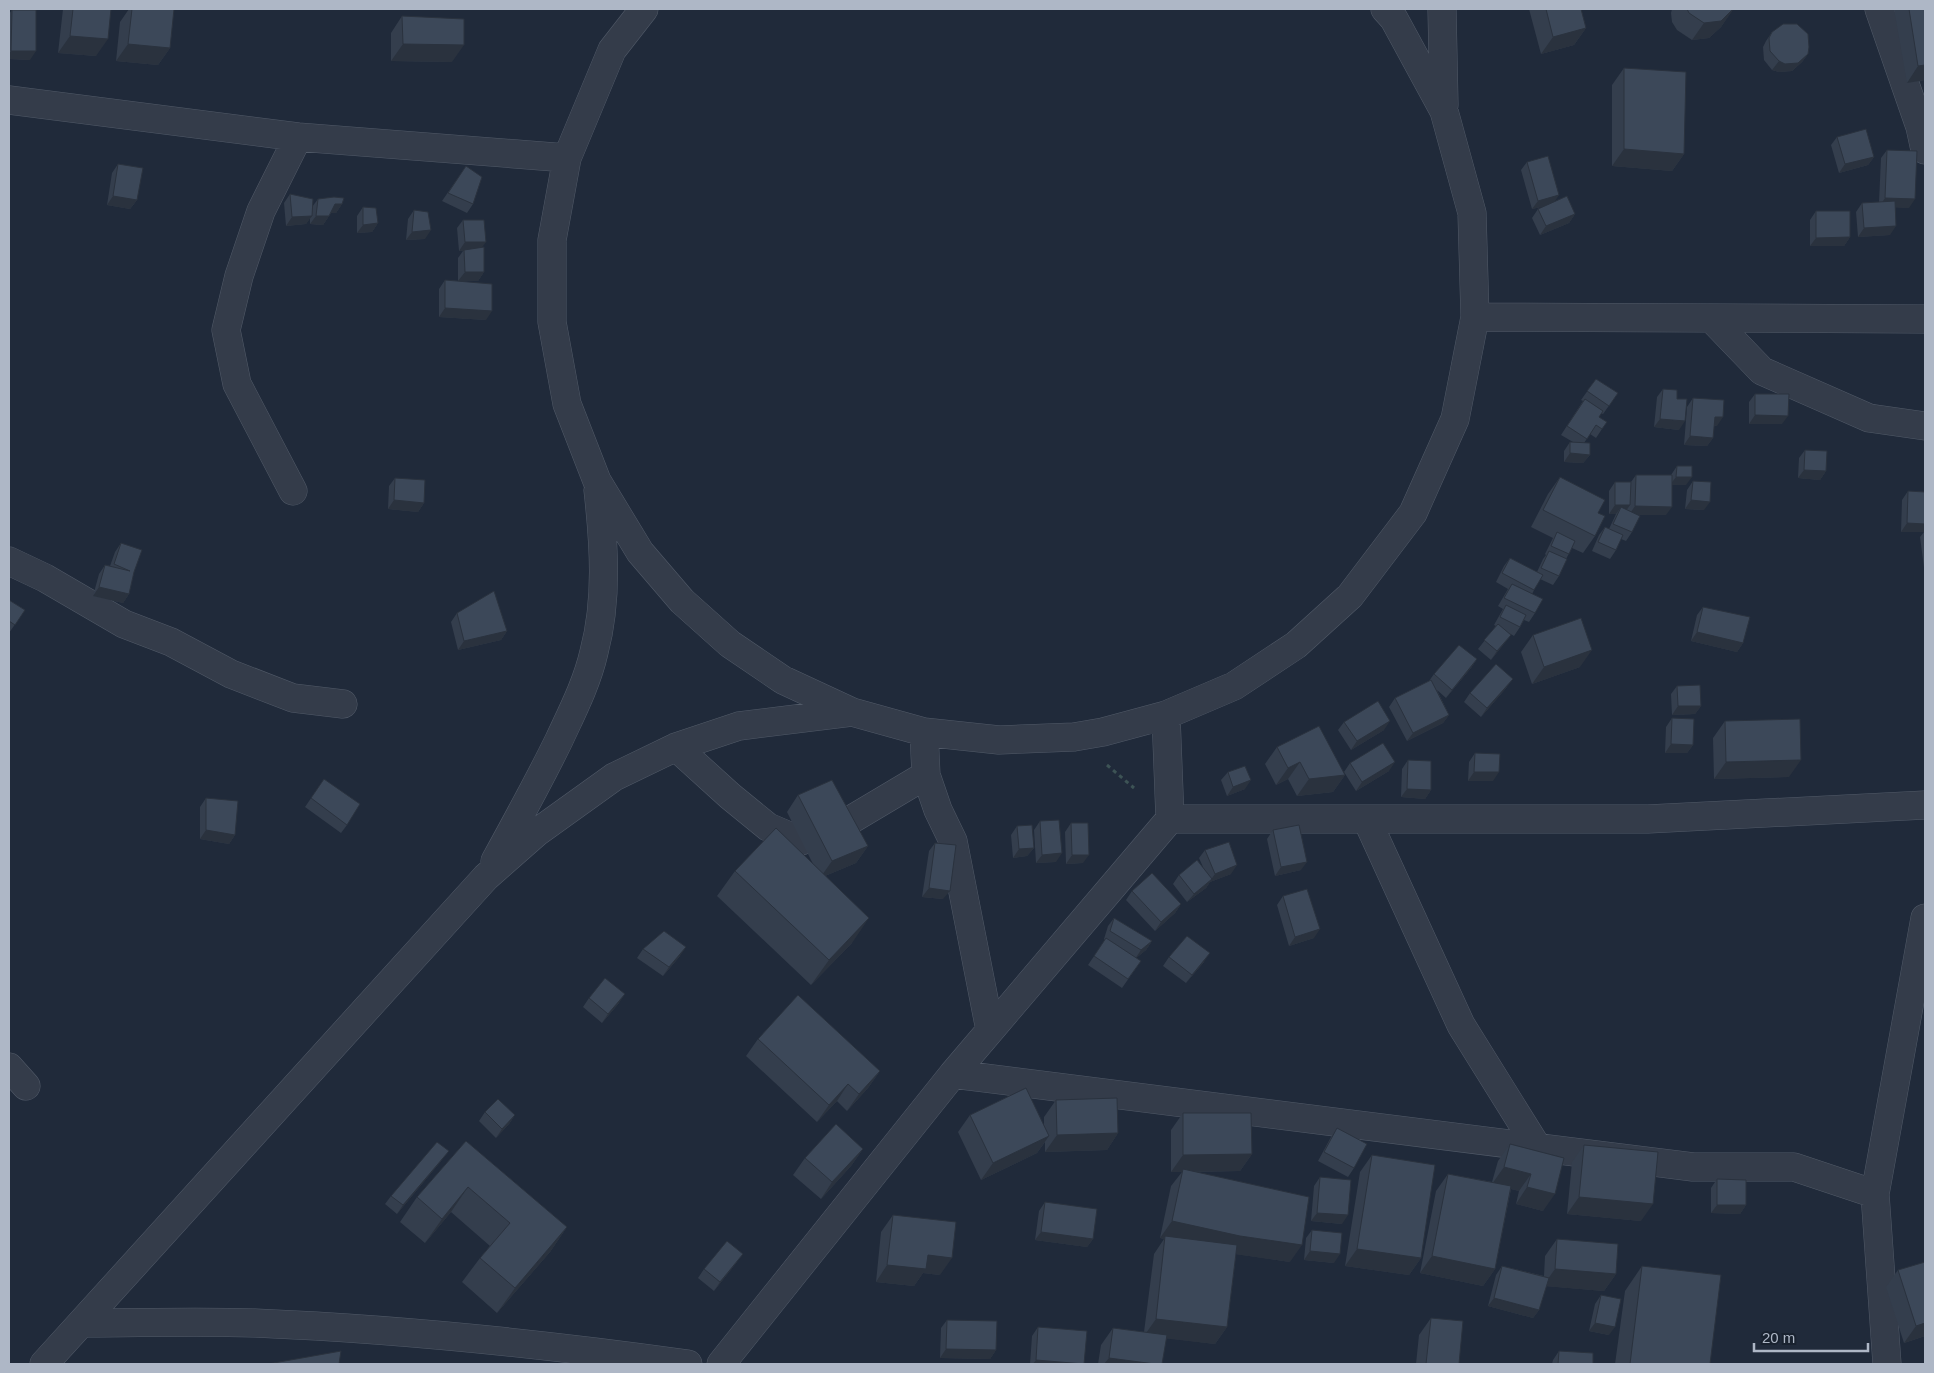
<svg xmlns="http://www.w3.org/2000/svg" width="1934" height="1373" font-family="Arial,sans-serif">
<rect width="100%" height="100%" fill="#202a3a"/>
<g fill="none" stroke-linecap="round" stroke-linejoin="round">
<defs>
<path id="minor" d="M644,9L612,50L567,158L552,240V322L567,404L597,481L640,552L682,601L730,644L783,680L852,712L924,732L999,740L1074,737L1103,732L1166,715L1234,686L1296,645L1350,596L1413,513L1455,419L1475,317L1472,213L1444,111L1394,19L1385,9
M1442,9L1444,105
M1879,9L1920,127L1925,150
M9,100L298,137L567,158
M1475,317L1925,319
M1711,318L1762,371L1869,418L1925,426
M293,491L237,384L226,330L239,276L261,211L298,137
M9,561L45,578L124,624L171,642L231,674L293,698L343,704
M924,732L926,775L938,810L953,841L990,1030
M676,747L730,796L768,827L801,841
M1170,819H1648L1925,805
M1367,820L1461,1025L1537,1147
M837,828L926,775
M495,861C517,821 539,781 559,740C572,712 587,683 594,652C608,599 604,544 598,490
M9,1067L26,1086
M953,1074L1693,1167H1794L1875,1194
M82,1323C139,1323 198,1321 255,1323C400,1329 544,1344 688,1364
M44,1364L486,877L536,833L614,777L676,747L739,726L852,712
M721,1364L953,1074L1170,819L1166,715
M1887,1364L1875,1194L1925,918"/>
</defs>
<use href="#minor" stroke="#515a68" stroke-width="29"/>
<path stroke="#3d5355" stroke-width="3" stroke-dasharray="4 4" stroke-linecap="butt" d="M1107,765L1134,788"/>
<use href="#minor" stroke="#343c4a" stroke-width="28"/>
</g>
<path fill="#343e4d" d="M63,9H111L96,56L58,53Z
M129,9H174L170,48L158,65L116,61L120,22Z
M1529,9H1581L1586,28L1574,45L1541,54Z
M1672,9H1733L1721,27L1709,38L1692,40L1677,30L1672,22L1671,13Z
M1894,9H1925V80L1907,83Z
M12,10L30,60L9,59V14Z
M402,16L452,62L391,61V33Z
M1772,32L1808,54L1802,62L1792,71L1779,72L1772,70L1764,60L1763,47L1766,41Z
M1624,68L1684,154L1672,171L1612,166V85Z
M1837,137L1874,157L1868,165L1839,173L1831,145Z
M1887,150L1909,208L1895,207L1890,235L1858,237L1856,212L1862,203L1879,202L1881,158Z
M1527,162L1555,202L1575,214L1569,223L1540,235L1532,218L1538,209L1545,206L1532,209L1521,170Z
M118,164L137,200L130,209L107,205L112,173Z
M466,166L473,204L467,213L442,201Z
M290,194L312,207L318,199L342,204L336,213H331L323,225L310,224V218L306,224L286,226L284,203Z
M363,207L378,223L372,232L357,233V216Z
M414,210L425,239L406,240L408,219Z
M1816,211L1850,237L1844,246H1810V220Z
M463,220L482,247L484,272L478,281H459L486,320L439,317V289L445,280L458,281V258L463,251H459L457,228Z
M1596,379L1618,393L1603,414L1601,413L1599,417L1602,429L1596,438L1590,434L1584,443L1590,455L1583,463L1564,462V451L1570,442H1573L1561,435L1583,401L1581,400Z
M1663,389L1677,399L1679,430L1654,427L1657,397Z
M1755,394L1782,424H1749V402Z
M1693,398L1717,426H1714L1713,438L1707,446L1684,445L1687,407Z
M1805,450L1826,471L1820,480L1798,478L1799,458Z
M1677,466L1686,485H1672L1666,515H1637L1632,532L1626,541L1621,539L1616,550L1610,559L1592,551L1599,535L1605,527L1609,529L1616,514H1609V491L1615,482H1631L1636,475H1671Z
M1560,477L1598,513L1595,536L1583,553L1572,548L1566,559L1559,576L1553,585L1540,579L1532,594L1535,613L1529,622L1524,620L1520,627L1514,636L1509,633L1511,635L1491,660L1478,649L1496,626L1494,625L1503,609L1498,606L1508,589L1496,582L1504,566L1510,558L1537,572L1543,559L1546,555L1545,554L1553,538L1531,527L1548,494Z
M395,478L424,503L418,512L388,509L389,486Z
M1693,481L1704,510L1685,509L1687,490Z
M1908,491L1925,492V575L1920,537L1924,532H1901L1902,500Z
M121,543L134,572L129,594L123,603L93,596L99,574L105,565L110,566L115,552Z
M9,600L25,610L9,633Z
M1703,607L1743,643L1737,652L1691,641L1697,615Z
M457,613L507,631L501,640L458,650L451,622Z
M1533,635L1580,667L1532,684L1521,652Z
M1477,659L1471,668L1446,698L1437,690L1449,715L1443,723L1407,741L1389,707L1395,698L1429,681L1434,674Z
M1677,686L1701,706L1695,714L1672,715L1671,694Z
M1507,687L1481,717L1464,702L1470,693Z
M1672,718L1693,745L1687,753H1665L1666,727Z
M1725,721L1789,777L1714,779L1713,738Z
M1344,722L1384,730L1351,750L1338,730Z
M1277,747L1345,775L1333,792L1297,796L1288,779L1276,785L1265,764Z
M1475,753L1493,781H1468L1469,762Z
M1408,760L1431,790L1425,799L1401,797L1402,769Z
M1350,763L1389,771L1356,791L1344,772Z
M1228,772L1245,789L1227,796L1221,780Z
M324,779L347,825L341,833L305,807Z
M798,795L868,846L856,863L825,876L852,943L811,985L717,896L735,871L813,864L787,812Z
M206,798L235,835L229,844L200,839V807Z
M1040,821L1056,862L1036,863L1034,830Z
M1071,823L1083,863L1066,864L1065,832Z
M1017,826L1034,848L1027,856L1013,858L1011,835Z
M1273,830L1301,870L1275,876L1267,839Z
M935,843L943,899L922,897L929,851Z
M1205,850L1231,874L1210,882L1206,888L1187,902L1173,884L1179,875L1203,867L1199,858Z
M1132,891L1181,904L1175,913L1155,931L1126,900Z
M1283,896L1314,938L1289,946L1277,905Z
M1114,918L1152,941L1146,950L1136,958L1141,961L1122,988L1088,965L1105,940L1104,939L1108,926Z
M643,949L680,956L663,976L637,958Z
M1169,957L1204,962L1186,983L1163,966Z
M589,998L619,1003L602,1023L583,1007Z
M758,1039L880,1071L868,1088L847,1111L837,1101L817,1122L746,1056Z
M1056,1100L1118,1133L1107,1150L1045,1152V1142L1037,1153L981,1180L958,1132L970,1115L1044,1126V1117Z
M485,1112L515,1115L509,1124L496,1138L479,1121Z
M1183,1113L1252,1154L1240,1171L1194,1172L1290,1262L1236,1254L1227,1327L1215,1344L1166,1338L1162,1364H1098L1101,1345L1113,1328L1144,1332L1154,1254L1164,1239L1160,1238L1171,1186L1182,1172H1171V1130Z
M1337,1128L1354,1168L1348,1177L1318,1161L1331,1137Z
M466,1141L567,1227L550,1252L497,1313L462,1282L480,1258L490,1246L451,1212L425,1243L400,1222L417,1197Z
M1510,1144L1564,1158L1543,1211L1516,1204L1519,1191L1511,1189L1495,1269L1483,1286L1420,1273L1436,1191L1448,1174L1492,1182L1498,1161Z
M1584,1145L1641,1221L1567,1214L1572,1162Z
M863,1149L851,1166L821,1199L793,1175L805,1158Z
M1372,1155L1421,1258L1409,1275L1345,1266L1360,1172Z
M442,1160L397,1214L385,1204L391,1196Z
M1320,1177L1342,1224L1311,1221L1314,1186Z
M1717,1179L1746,1205L1740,1214L1711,1213V1188Z
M1045,1202L1093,1239L1087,1247L1035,1240L1039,1211Z
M893,1215L940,1275L923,1273L914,1286L876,1282L881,1232Z
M1312,1230L1334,1263L1304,1260L1306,1238Z
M1557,1239L1616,1274L1604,1291L1546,1286L1539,1310L1533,1318L1488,1306L1496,1275L1502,1266L1544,1276L1545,1256Z
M737,1262L714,1291L698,1278L704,1269Z
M1642,1266L1710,1364H1615L1625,1291Z
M1898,1270L1925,1336L1904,1343L1886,1287Z
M1601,1295L1609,1335L1589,1331L1595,1304Z
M1431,1318L1459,1364H1416L1419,1335Z
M947,1320L996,1350L990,1359L940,1358L941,1328Z
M1038,1327L1084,1364H1030L1032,1336Z
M1559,1351L1593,1364H1552L1553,1360Z"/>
<path fill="#2a323e" d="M1733,10L1721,27L1709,38L1692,40L1704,23Z
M1586,28L1574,45L1541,54L1553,37Z
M70,36L108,39L96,56L58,53Z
M128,44L170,48L158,65L116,61Z
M403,44L464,45L452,62L391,61Z
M11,51H36L30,60L9,59V54Z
M1808,54L1802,62L1792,71L1779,72L1772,70L1779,61Z
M1925,65V80L1907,83L1918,66Z
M1624,149L1684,154L1672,171L1612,166Z
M1874,157L1868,165L1839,173L1845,164Z
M1559,195L1553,204L1532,209L1538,201Z
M113,196L137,200L130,209L107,205Z
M1885,198L1915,199L1909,208L1879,207Z
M335,204H342L336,213H329Z
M1575,214L1569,223L1540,235L1546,226Z
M312,216L306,224L286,226L292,217Z
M316,216H329L323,225L310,224Z
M378,223L372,232L357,233L363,225Z
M1896,226L1890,235L1858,237L1864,228Z
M431,230L425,239L406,240L412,232Z
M1850,237L1844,246H1810L1816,238Z
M465,242H486L480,250L459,251Z
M465,272H484L478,281H458Z
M445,308L492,311L486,320L439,317Z
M1755,415L1788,416L1782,424H1749Z
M1715,417H1723L1717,426L1709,425Z
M1660,419L1685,421L1679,430L1654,427Z
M1690,436L1713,438L1707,446L1684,445Z
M1570,453L1590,455L1583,463L1564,462Z
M1804,470L1826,471L1820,480L1798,478Z
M1676,477H1692L1686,485H1670Z
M394,500L424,503L418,512L388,509Z
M1691,500L1710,502L1704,510L1685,509Z
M1615,505H1630L1624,514L1621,507L1616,514H1609Z
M1635,506L1672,507L1666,515H1629Z
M1907,523L1925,524V530L1924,532H1901Z
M99,587L129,594L123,603L93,596Z
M507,631L501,640L458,650L464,641Z
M1697,632L1743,643L1737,652L1691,641Z
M1511,635L1505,643L1491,660L1497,651Z
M1592,650L1580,667L1532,684L1544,667Z
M1477,659L1471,668L1446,698L1452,690Z
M1513,679L1507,687L1481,717L1487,708Z
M1678,706H1701L1695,714L1672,715Z
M1449,715L1443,723L1407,741L1413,733Z
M1390,721L1384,730L1351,750L1357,741Z
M1671,744L1693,745L1687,753H1665Z
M1801,760L1789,777L1714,779L1726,762Z
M1300,762L1288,779L1276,785L1288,768Z
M1395,762L1389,771L1356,791L1362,782Z
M1474,772H1499L1493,781H1468Z
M1345,775L1333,792L1297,796L1309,779Z
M1251,780L1245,789L1227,796L1233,787Z
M1407,789L1431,790L1425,799L1401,797Z
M206,830L235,835L229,844L200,839Z
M868,846L856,863L820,878L832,861Z
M1034,848L1027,856L1013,858L1019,849Z
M1062,853L1056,862L1036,863L1042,855Z
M1072,855H1089L1083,863L1066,864Z
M1307,862L1301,870L1275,876L1281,867Z
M1237,865L1231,874L1210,882L1206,888L1187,902L1194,894L1210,881L1215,874Z
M929,888L950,891L943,899L922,897Z
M1181,904L1175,913L1155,931L1161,922Z
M869,918L852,943L811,985L829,960Z
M1320,929L1314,938L1289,946L1295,937Z
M1152,941L1146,950L1135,959L1141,950Z
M686,947L680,956L663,976L669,967Z
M1210,953L1204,962L1186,983L1192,975Z
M625,994L619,1003L602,1023L608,1014Z
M880,1071L868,1088L847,1111L859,1094Z
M848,1084L837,1101L817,1122L829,1105Z
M515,1115L509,1124L496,1138L502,1129Z
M1118,1133L1107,1150L1045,1152L1057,1135Z
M1049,1136L1037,1153L981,1180L993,1163Z
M863,1149L851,1166L821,1199L832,1182Z
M449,1151L442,1160L397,1214L403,1205Z
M1252,1154L1240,1171L1183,1172V1169L1182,1172H1171L1183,1155Z
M1504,1167L1531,1174L1519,1191L1492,1184Z
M468,1187L451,1212L425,1243L442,1219Z
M1527,1187L1555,1194L1543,1211L1516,1204Z
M1579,1197L1653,1204L1641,1221L1567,1214Z
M1717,1205H1746L1740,1214L1711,1213Z
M1317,1213L1348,1215L1342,1224L1311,1221Z
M1172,1221L1302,1245L1290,1262L1228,1253L1165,1236L1164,1239L1160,1238Z
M567,1227L550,1252L497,1313L515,1288Z
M1041,1232L1093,1239L1087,1247L1035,1240Z
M1357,1249L1421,1258L1409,1275L1345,1266Z
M1310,1251L1340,1254L1334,1263L1304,1260Z
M743,1254L737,1262L714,1291L720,1282Z
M928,1255L952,1258L940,1275L923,1273L914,1286L876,1282L887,1265Z
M1432,1256L1495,1269L1483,1286L1420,1273Z
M1555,1269L1616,1274L1604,1291L1543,1286Z
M1494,1298L1539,1310L1533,1318L1488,1306Z
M1156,1319L1227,1327L1215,1344L1144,1336Z
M1595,1323L1615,1327L1609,1335L1589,1331Z
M1925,1323V1336L1904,1343L1916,1326Z
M946,1349L996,1350L990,1359L940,1358Z
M1109,1358L1155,1364H1104Z
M1036,1360L1084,1364H1033Z"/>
<path fill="#3c4859" stroke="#2a323e" d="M73,9H111L108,39L70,36Z
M132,9H174L170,48L128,44Z
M1546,9H1581L1586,28L1553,37Z
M1687,9H1733L1721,21L1704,23L1689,13Z
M1909,9H1925V65L1918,66Z
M12,10H36V51H11Z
M402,16L464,19V45L403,44Z
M1783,24H1797L1808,34L1809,47L1808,54L1798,63L1785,64L1779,61L1770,51L1769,38L1772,32Z
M1624,68L1686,72L1684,154L1624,149Z
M1866,129L1874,157L1845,164L1837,137Z
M1887,150L1917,151L1915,199L1885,198Z
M1548,156L1559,195L1538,201L1527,162Z
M118,164L143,168L137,200L113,196Z
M466,166L482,177L473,204L448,193Z
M290,194L313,199L312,216L292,217Z
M1567,196L1575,214L1546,226L1538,209Z
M334,197L344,198L342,204H335L329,216H316L318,199Z
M1895,201L1896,226L1864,228L1862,203Z
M363,207L376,208L378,223L363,225Z
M414,210L428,212L431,230L412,232Z
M1816,211H1850V237L1816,238Z
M463,220H484L486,242H465Z
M484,247V272H465L464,250Z
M445,280L492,284V311L445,308Z
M1596,379L1618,393L1609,406L1587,391Z
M1663,389L1677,390V399H1687L1685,421L1660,419Z
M1755,394H1789L1788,416L1755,415Z
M1693,398L1724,400L1723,417H1715L1713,438L1690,436Z
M1585,399L1603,411L1599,417L1607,422L1602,429L1596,425L1587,439L1567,426Z
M1570,442L1590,443V455L1570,453Z
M1805,450L1827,451L1826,471L1804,470Z
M1677,466H1692V477H1676Z
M1636,475H1672V507L1635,506Z
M1560,477L1605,500L1598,513L1605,516L1595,536L1543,510Z
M395,478L425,480L424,503L394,500Z
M1693,481L1711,482L1710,502L1691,500Z
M1615,482H1631L1630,505H1615Z
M1908,491L1925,492V524L1907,523Z
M1621,507L1640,516L1632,532L1613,524Z
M1605,527L1623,535L1616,550L1598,542Z
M1557,532L1575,541L1569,554L1551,546Z
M121,543L142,550L134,572L129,594L99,587L105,565L130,571L114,564Z
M1549,551L1567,559L1559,576L1541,568Z
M1510,558L1543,575L1534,590L1502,573Z
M1512,584L1543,599L1535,613L1504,598Z
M494,591L507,631L464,641L457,613Z
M9,600L25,610L15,625L9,621Z
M1506,605L1526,615L1520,627L1500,617Z
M1703,607L1750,617L1743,643L1697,632Z
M1581,618L1592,650L1544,667L1533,635Z
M1498,624L1511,635L1497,651L1484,640Z
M1459,645L1477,659L1452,690L1434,674Z
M1496,664L1513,679L1487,708L1470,693Z
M1431,680L1449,715L1413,733L1395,698Z
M1700,685L1701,706H1678L1677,686Z
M1378,701L1390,721L1357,741L1344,722Z
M1672,718L1694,719L1693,745L1671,744Z
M1800,719L1801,760L1726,762L1725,721Z
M1319,726L1345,775L1309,779L1300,762L1288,768L1277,747Z
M1383,743L1395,762L1362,782L1350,763Z
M1475,753L1500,754L1499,772H1474Z
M1408,760L1431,761V790L1407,789Z
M1245,766L1251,780L1233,787L1228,772Z
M324,779L360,804L347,825L311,798Z
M832,780L868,846L832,861L798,795Z
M206,798L238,801L235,835L206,830Z
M1059,820L1062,853L1042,855L1040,821Z
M1071,823H1088L1089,855H1072Z
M1032,825L1034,848L1019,849L1017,826Z
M1299,825L1307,862L1281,867L1273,830Z
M776,828L869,918L829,960L735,871Z
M1229,842L1237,865L1215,874L1205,850Z
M935,843L956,845L950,891L929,888Z
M1197,860L1212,879L1194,894L1179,875Z
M1152,873L1181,904L1161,922L1132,891Z
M1307,889L1320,929L1295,937L1283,896Z
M1114,918L1152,941L1141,950L1110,931Z
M664,931L686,947L669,967L643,949Z
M1187,936L1210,953L1192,975L1169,957Z
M1106,938L1141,961L1128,979L1094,956Z
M605,978L625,994L608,1014L589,998Z
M798,995L880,1071L859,1094L848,1084L829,1105L758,1039Z
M1026,1088L1049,1136L993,1163L970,1115Z
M1117,1098L1118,1133L1057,1135L1056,1100Z
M498,1099L515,1115L502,1129L485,1112Z
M1183,1113H1251L1252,1154L1183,1155Z
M836,1124L863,1149L832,1182L805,1158Z
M1337,1128L1367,1144L1354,1168L1324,1152Z
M466,1141L567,1227L515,1288L480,1258L510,1223L468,1187L442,1219L417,1197Z
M437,1142L449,1151L403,1205L391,1196Z
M1510,1144L1564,1158L1555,1194L1527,1187L1531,1174L1504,1167Z
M1584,1145L1658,1152L1653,1204L1579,1197Z
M1372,1155L1435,1165L1421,1258L1357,1249Z
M1183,1169L1309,1197L1302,1245L1240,1236L1172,1221Z
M1448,1174L1511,1186L1495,1269L1432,1256Z
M1320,1177L1351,1180L1348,1215L1317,1213Z
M1717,1179L1746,1180V1205H1717Z
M1045,1202L1097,1209L1093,1239L1041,1232Z
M893,1215L956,1222L952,1258L928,1255L926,1269L887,1265Z
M1312,1230L1342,1233L1340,1254L1310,1251Z
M1165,1236L1237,1245L1227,1327L1156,1319Z
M1557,1239L1618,1244L1616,1274L1555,1269Z
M727,1241L743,1254L720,1282L704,1269Z
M1925,1262V1323L1916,1326L1898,1270Z
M1502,1266L1549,1278L1539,1310L1494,1298Z
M1642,1266L1721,1275L1710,1364H1630Z
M1601,1295L1621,1299L1615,1327L1595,1323Z
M1431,1318L1463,1321L1459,1364H1426Z
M947,1320L997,1321L996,1350L946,1349Z
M1038,1327L1087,1331L1084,1364L1036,1360Z
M1113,1328L1167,1335L1162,1364H1155L1109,1358Z
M341,1351L339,1364H268Z
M1559,1351L1593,1353V1364H1558Z"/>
<rect width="1934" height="1373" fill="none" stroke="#aeb7c6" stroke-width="20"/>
<path d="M1754 1343v8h114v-8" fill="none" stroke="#aeb7c6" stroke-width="2.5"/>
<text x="1762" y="1343" font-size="15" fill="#aeb7c6" stroke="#19222f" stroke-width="4" paint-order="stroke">20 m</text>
</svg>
